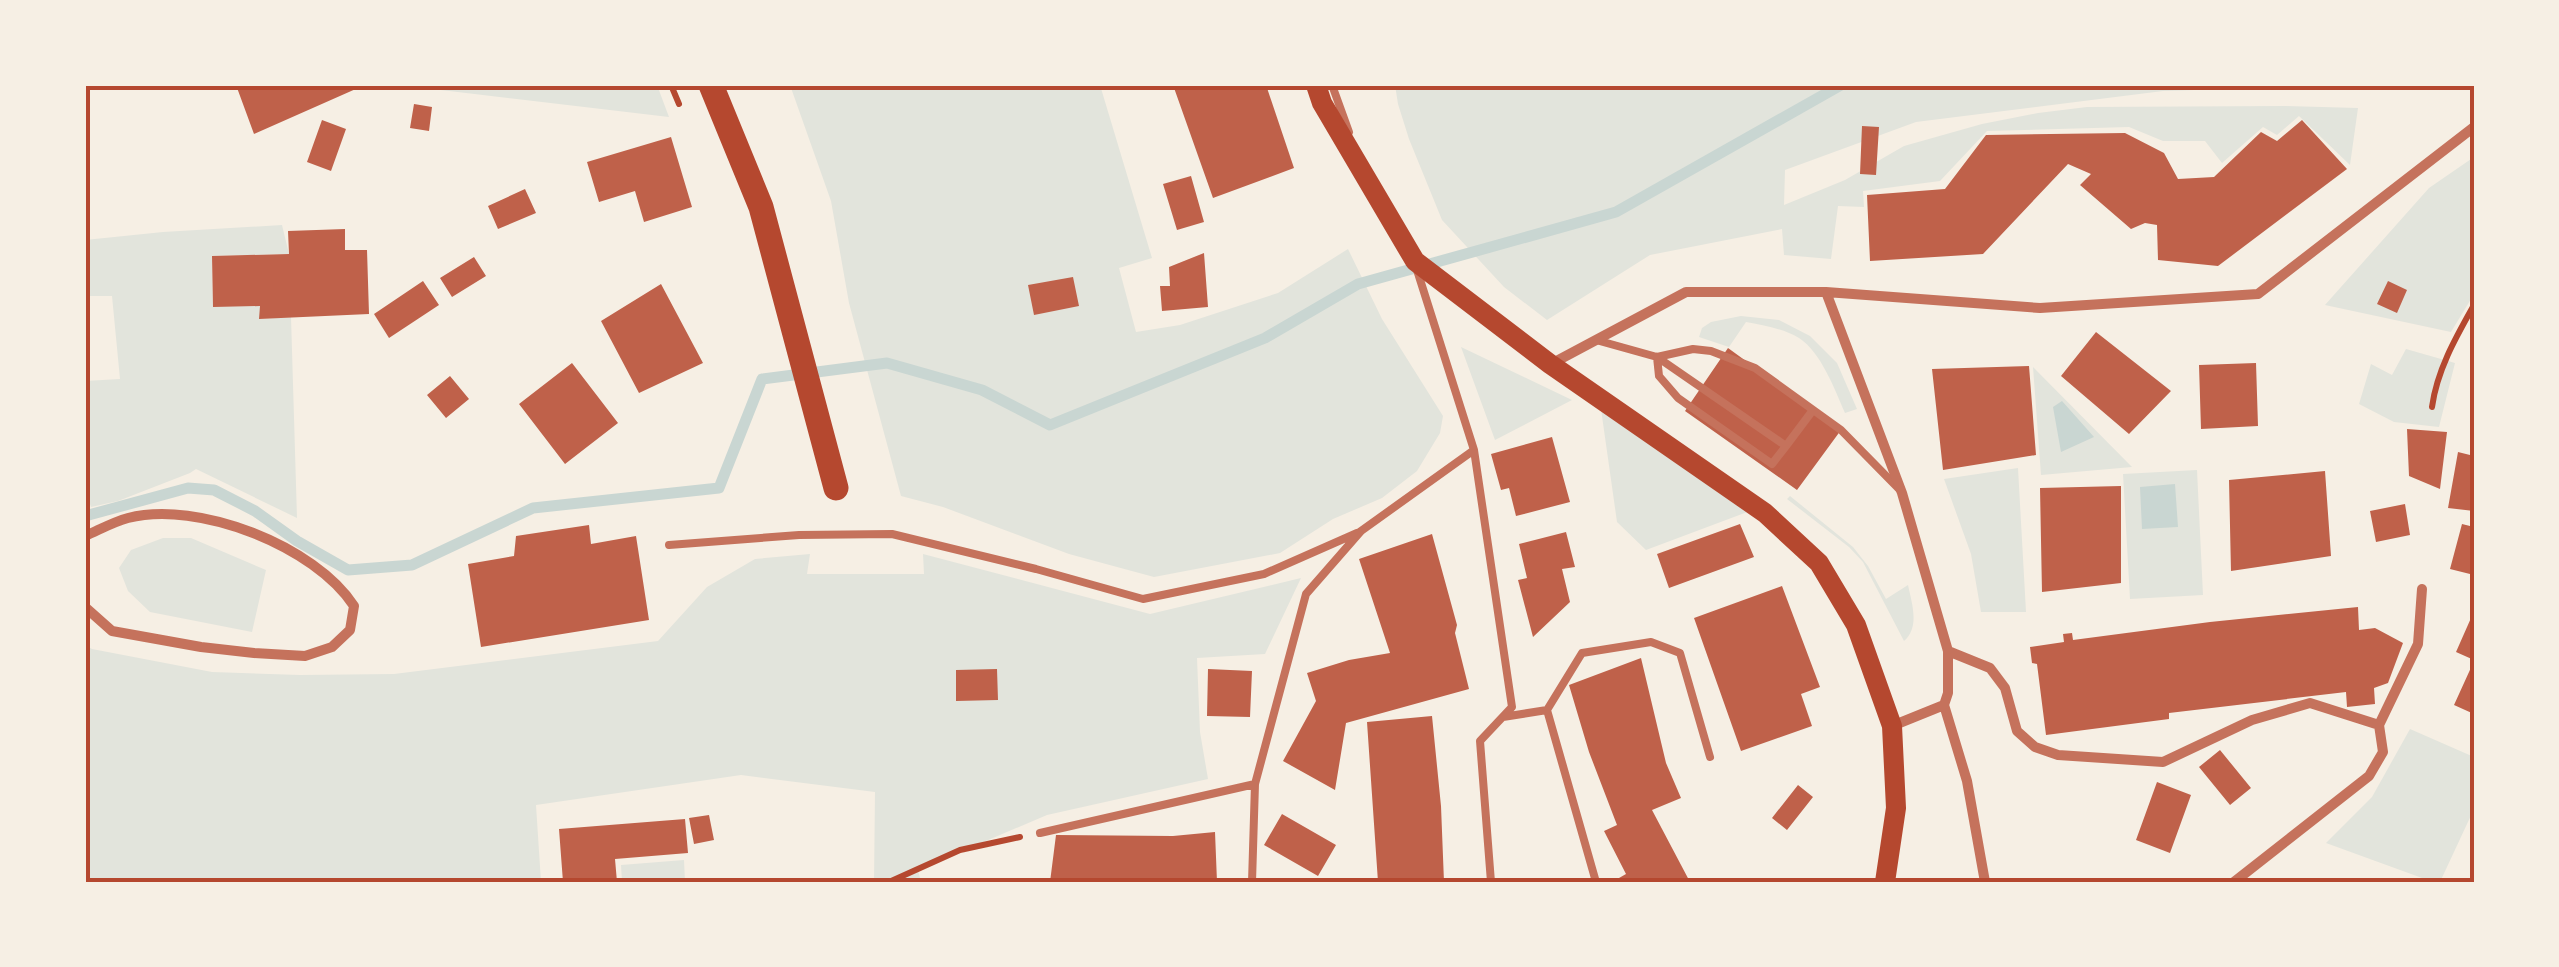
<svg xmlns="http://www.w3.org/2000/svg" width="2559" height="967" font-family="Arial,sans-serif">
<rect width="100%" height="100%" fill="#f6efe4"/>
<path fill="#e2e4dc" d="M399,85H657L669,117Z
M790,85H1100L1152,258L1119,268L1136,332L1180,325L1278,293L1348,249L1382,319L1443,416L1440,433L1417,471L1382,498L1333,519L1280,553L1154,577L1069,554L943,507L901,496L849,303L831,201Z
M1395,85H2291V87L2163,91L1916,122L1785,170L1784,205L1845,180L1904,146L1982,124L2038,113L2087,107L2284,106L2358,108L2350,165L2299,116L2277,135L2263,127L2222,163L2205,141H2163L2129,127L1987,131L1940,181L1863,191L1864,207L1838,206L1831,259L1784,255L1782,229L1650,255L1547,320L1504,287L1442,220L1409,139L1398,104Z
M2474,157V294L2451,332L2325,305L2429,188Z
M282,225L289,254L212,256L213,306H260V319L291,317L297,518L196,469L190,473L118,501L91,507L85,490V381L120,379L112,296H85V240L163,232Z
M1741,316L1779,320L1810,336L1837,363L1857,409L1845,413C1835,390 1821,352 1799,338C1784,329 1763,325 1746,322L1729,347L1699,337L1702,328L1711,322Z
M1461,347L1572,400L1495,440Z
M2406,349L2455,363L2439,427L2394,422L2359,404L2371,364L2392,375Z
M2033,367L2132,467L2041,475Z
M1601,409L1758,508L1646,550L1617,522Z
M2018,468L2026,612H1981L1971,554L1944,479Z
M2197,470L2203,595L2130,599L2123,474Z
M1790,496L1853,547L1868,566L1886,599L1908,585C1912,604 1920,627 1904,641L1863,562L1849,547L1787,499Z
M163,538H191L266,570L252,632L150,612L128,591L119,568L131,550Z
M810,554L807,574H924L923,554L1150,614L1301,578L1265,654L1197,658L1200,732L1208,779L1047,815L918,870L921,882H874L875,792L741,775L536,805L541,882H85V645L92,649L212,672L300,675L394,674L658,641L707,587L755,559Z
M2410,729L2474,757V809L2440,882H2433L2326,843L2372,797Z
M684,860L685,882H622L621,865Z"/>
<path fill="#c9d6d2" d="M2062,401L2094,437L2061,452L2053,407Z
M2175,484L2178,527L2142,529L2140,487Z"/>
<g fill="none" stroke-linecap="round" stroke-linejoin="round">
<path stroke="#c9d6d2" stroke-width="11" d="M85,516L188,488L214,490L255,511L297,541L348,570L412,565L533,508L719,488L762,379L887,363L982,390L1050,425L1265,338L1358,284L1616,212L1841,85"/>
</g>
<path fill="#bf614a" d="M236,85H357L358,88L254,134Z
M1173,85H1266L1294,168L1213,198Z
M414,104L432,107L429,131L410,128Z
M322,120L346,129L331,171L307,162Z
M2302,120L2347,169L2218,266L2158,260L2157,225L2145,223L2131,229L2080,185L2091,174L2068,164L1983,254L1870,261L1867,195L1945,189L1986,135L2125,133L2164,153L2178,179L2214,177L2261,132L2277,141Z
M1862,126L1879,127L1876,175L1860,174Z
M671,137L692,207L644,222L635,191L599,202L587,162Z
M1191,176L1204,222L1177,230L1163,184Z
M525,189L536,213L498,229L488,206Z
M345,229V250H367L369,314L259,319L260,306L213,307L212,256L289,254L288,231Z
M1204,253L1208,307L1162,311L1160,286H1170L1169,267Z
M474,257L486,276L452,297L440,278Z
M1073,277L1079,306L1034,315L1028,285Z
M423,281L439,305L389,338L374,314Z
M2388,281L2407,290L2397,313L2377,304Z
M661,284L703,363L639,393L601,321Z
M2096,332L2171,391L2129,434L2061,376Z
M1728,348L1841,430L1797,490L1685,411Z
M572,363L618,423L565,464L519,404Z
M2256,363L2258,426L2201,429L2199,365Z
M2029,366L2036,455L1943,470L1932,369Z
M450,376L469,399L446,418L427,395Z
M2407,429L2447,432L2440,489L2409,476Z
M1552,437L1570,502L1516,516L1509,488L1501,490L1491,454Z
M2458,452L2474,456V511L2448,508Z
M2325,471L2331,556L2231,571L2229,480Z
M2121,486V583L2042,592L2040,488Z
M2405,504L2410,535L2376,542L2370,511Z
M1740,524L1754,557L1669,588L1657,554Z
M2462,524L2474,527V575L2450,569Z
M589,525L591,544L636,536L649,620L481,647L468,564L514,556L516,536Z
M1566,532L1575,567L1562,569L1570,602L1533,637L1518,580L1527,578L1519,544Z
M1432,534L1457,625L1455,633L1469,689L1346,723L1335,790L1283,761L1316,701L1307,673L1349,660L1390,653L1359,559Z
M1782,586L1820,687L1801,694L1812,726L1741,751L1694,618Z
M2358,607L2359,630L2375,628L2403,643L2388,683L2374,688L2375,704L2347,707L2346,692L2169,713V719L2046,735L2037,664L2032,663L2030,647L2064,642L2063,634L2072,633L2073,640L2210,622Z
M2471,618L2474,620V660L2456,652Z
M1641,658L1666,763L1681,798L1652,810L1690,882H1612L1626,874L1604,831L1617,825L1589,752L1569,685Z
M2474,661V714L2454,705Z
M997,669L998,700L956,701V670Z
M1208,669L1252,671L1250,717L1207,716Z
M1432,716L1441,806L1444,882H1378L1367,722Z
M2220,750L2251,788L2230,805L2199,767Z
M2157,782L2191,795L2170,853L2136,840Z
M1798,785L1813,797L1787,830L1772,818Z
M1282,814L1336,845L1318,876L1264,845Z
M709,815L714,840L694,844L689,818Z
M685,819L688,853L615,859L617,882H563L559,829Z
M1215,832L1217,882H1050L1056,835L1173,836Z"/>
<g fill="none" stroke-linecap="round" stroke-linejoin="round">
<path stroke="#b5482f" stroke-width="6" d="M671,85L679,104
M2432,407C2437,370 2456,337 2474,305
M889,882L960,850L1020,837"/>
<path stroke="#c5725c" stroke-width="8" d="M1332,85L1349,132
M1596,340L1657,357L1693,349L1711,351L1755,368L1841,430L1899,489
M1657,357L1786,446L1813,410
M1657,357L1659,376L1678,398L1772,464L1786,446
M1474,450L1512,707L1480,741L1491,882
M669,545L799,535L892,534L1036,569L1143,599L1264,574L1357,533
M1547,710L1582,653L1651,642L1680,653L1710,757
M1503,717L1547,710L1596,882
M1040,833L1255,784
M1252,882L1255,784L1306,594L1361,531L1474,450L1417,270"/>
<path stroke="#c5725c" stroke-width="10" d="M1826,292L1902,493L1948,651V693L1944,705L1967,781L1985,882
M1551,364L1686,292H1826L2040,308L2258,294L2474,127
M85,536C99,530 113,522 128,518C198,500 315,546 354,606L350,630L332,647L305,656L254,653L201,647L112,631L85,607
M1948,651L1990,668L2005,688L2017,731L2035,747L2058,755L2163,762L2252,720L2310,703L2379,725
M1892,726L1944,705
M2234,882L2369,776L2383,752L2379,725L2418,644L2422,589"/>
<path stroke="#b5482f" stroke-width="20" d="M1316,85L1322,103L1415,261L1550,364L1765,513L1819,563L1856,625L1892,726L1896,808L1885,882"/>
<path stroke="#b5482f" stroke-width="25" d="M711,85L761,207L836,488"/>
</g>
<rect width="2559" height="967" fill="none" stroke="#f6efe4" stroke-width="175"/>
<rect x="88" y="88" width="2384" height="792" fill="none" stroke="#b5482f" stroke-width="4"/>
</svg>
